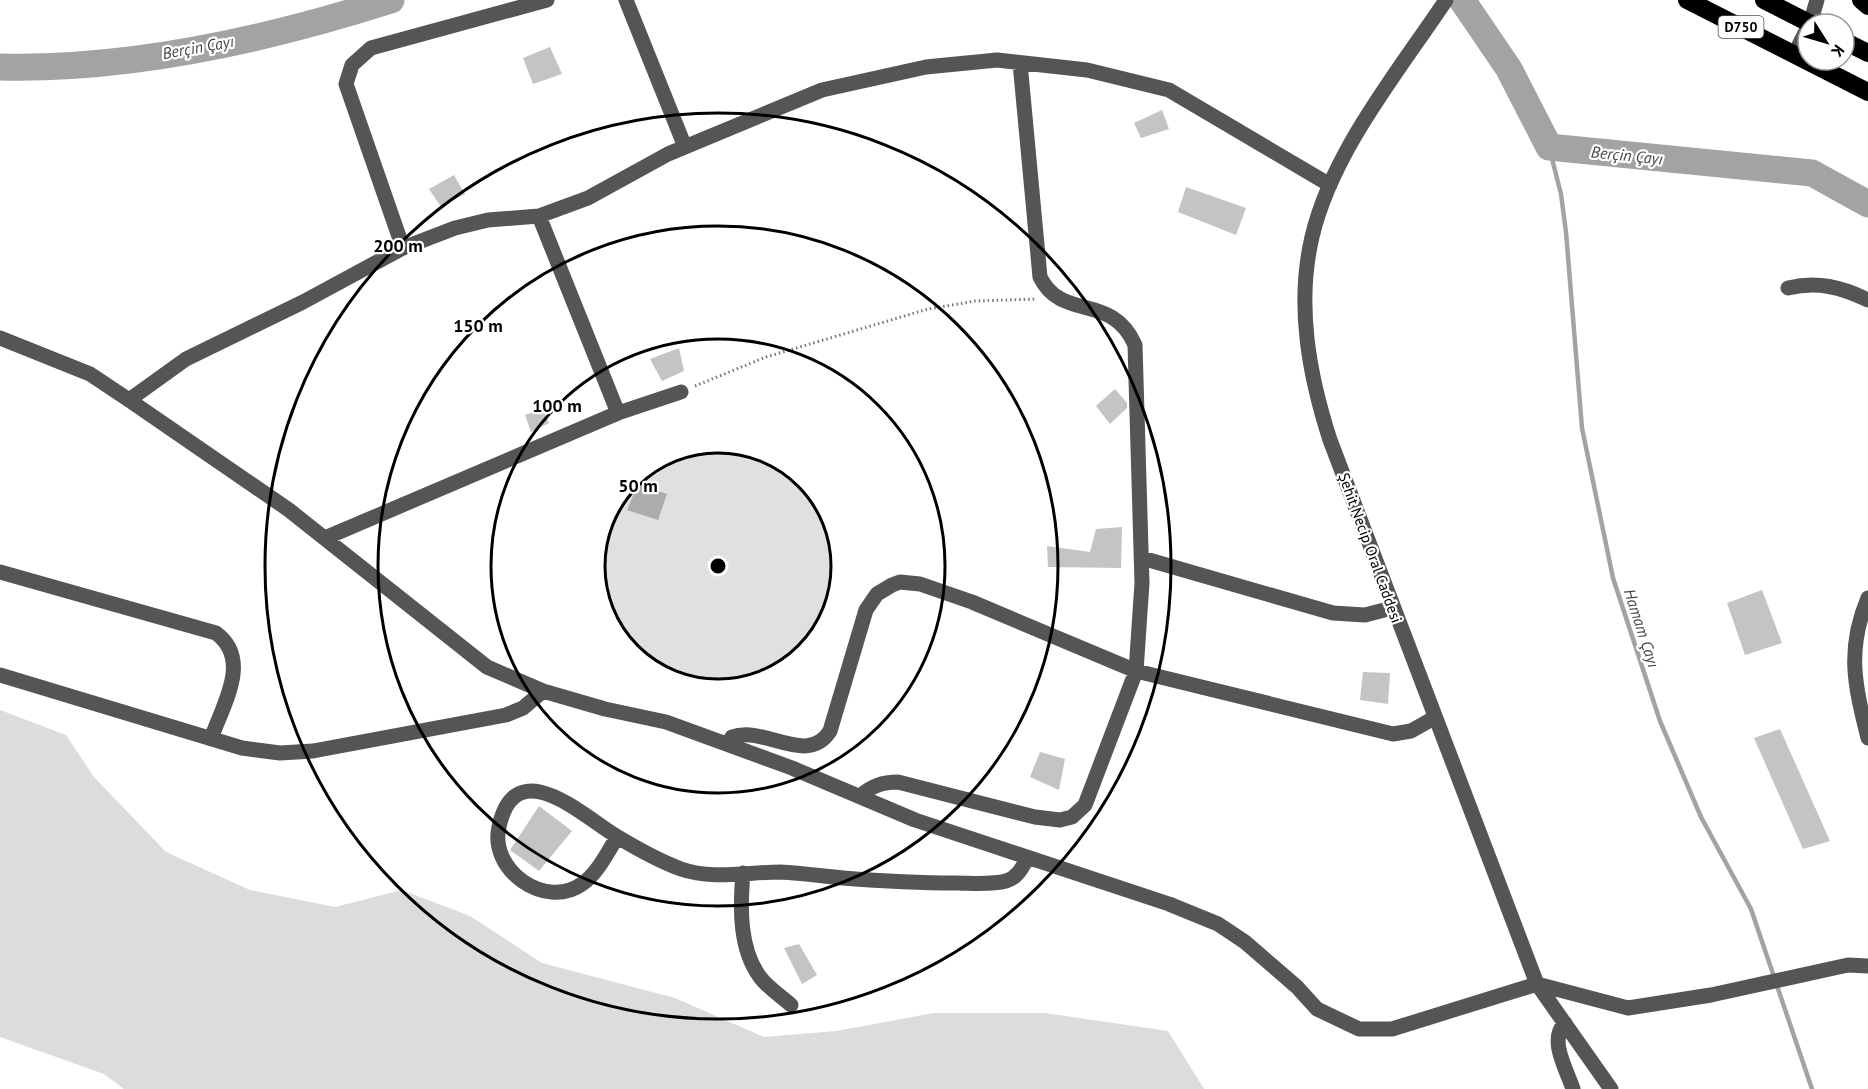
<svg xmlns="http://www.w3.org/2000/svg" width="1868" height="1089" font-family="'PT Sans',sans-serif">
<rect width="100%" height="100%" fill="#fff"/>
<path fill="#dcdcdc" d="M0,710L66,735L94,777L166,852L250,890L335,907L402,890L470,916L542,963L675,998L764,1037L836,1031L934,1013H1045L1168,1031L1204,1089H124L104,1074L0,1037Z"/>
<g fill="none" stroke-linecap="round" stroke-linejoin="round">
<path stroke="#a3a3a3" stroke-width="4.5" d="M1549,147L1561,194L1566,232L1582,428L1613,578L1660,721L1701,817L1751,909L1812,1089"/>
<path stroke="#a3a3a3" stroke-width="27" d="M1462,0L1509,69L1549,147L1812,173L1868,204
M0,67C128,70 269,39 391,0"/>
</g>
<path fill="#c4c4c4" d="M550,47L562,74L533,84L523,58Z
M1162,110L1169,129L1141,138L1134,123Z
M454,175L465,194L441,207L429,189Z
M1186,187L1246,208L1236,235L1178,212Z
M679,348L684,371L662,381L650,359Z
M1115,389L1127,403V408L1110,424L1096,406Z
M543,409L549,423L531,432L525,415Z
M638,484L667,494L658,520L627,510Z
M1122,527L1121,568L1048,567L1047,546L1090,552L1096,529Z
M1762,590L1782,643L1745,655L1727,603Z
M1363,672L1390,673L1388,704L1360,700Z
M1780,729L1830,841L1803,849L1754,738Z
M1040,752L1065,759L1059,790L1030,777Z
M539,806L572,831L539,871L510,850Z
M799,944L817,975L802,984L784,948Z"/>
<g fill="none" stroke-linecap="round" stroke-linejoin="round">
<path stroke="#777" stroke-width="3" stroke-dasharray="1.5 3" stroke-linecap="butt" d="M695,386L766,357L928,309L975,301L1037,299"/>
<path stroke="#555" stroke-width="15" d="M626,0L685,147
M1446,0C1398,72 1332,152 1312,237C1296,305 1309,375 1330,440L1537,984L1611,1089
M1810,24L1817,0
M1794,55L1808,27
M539,216L618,413
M403,248L346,84L352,65L371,48L547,0
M1788,288C1818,281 1841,287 1868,300
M0,338L90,374L129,400L289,510L487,667L543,691L605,709L666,722L792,768L915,820L1169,904L1218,924L1245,942L1297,987L1317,1009L1359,1029H1392L1537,984L1628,1008L1711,995L1848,965L1868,966
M129,400L186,359L303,302L403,248L455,228L488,220L539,216L588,198L668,154L822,90L926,67L997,60L1087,70L1169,90L1330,185
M325,538L618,413L681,392
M1142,558L1333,613L1365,615L1392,608
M0,572L216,633C252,660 223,704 211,739
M1868,598C1846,650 1855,686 1868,738
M0,675L242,748L280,753L313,751L506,715L523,708L543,691
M727,744L732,737C765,725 807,767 830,731L866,610L877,594L892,585L900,582L920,584L972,602L1136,671L1393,734L1411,731L1434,718
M860,796C872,786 882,782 898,782L1035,817L1060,820L1072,817L1085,805L1136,671L1142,583L1135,345C1112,292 1062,322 1040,277L1020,63
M617,837C608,852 597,874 582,884C545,910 489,870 499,827C515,751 583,816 616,836C636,848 659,861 681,869C712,880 747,872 780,872C801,873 822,876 843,878C881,881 918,883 956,883C971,883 991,885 1006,881C1017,878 1022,868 1027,859
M743,873C740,907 739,949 760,977C768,988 781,996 791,1005
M1565,1023C1548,1040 1567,1070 1573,1089"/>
<path stroke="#000" stroke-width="18" d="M1687,0L1868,92
M1764,0L1811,24
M1861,0L1868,6
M1844,41L1868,53"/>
</g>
<circle cx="718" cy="566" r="113" fill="#000" fill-opacity=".12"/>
<g fill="none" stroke="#000" stroke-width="3">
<circle cx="718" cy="566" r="113"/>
<circle cx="718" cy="566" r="227"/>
<circle cx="718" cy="566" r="340"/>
<circle cx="718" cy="566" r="453"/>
</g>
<g text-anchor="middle" stroke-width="4.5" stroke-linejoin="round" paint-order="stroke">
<rect fill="#fff" stroke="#4c4c4c" stroke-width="1.5" x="1718.5" y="16" width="45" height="22" rx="4.5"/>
<g font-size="14" font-weight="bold" fill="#000">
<text x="1741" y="32">D750</text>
</g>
<g font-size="15" fill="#000" stroke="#fff">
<text transform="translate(1370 548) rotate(70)" y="5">Şehit Necip Oral Caddesi</text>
</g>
<g font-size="16" font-style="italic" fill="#444" stroke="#fff">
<text transform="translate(198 47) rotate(-10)" y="6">Berçin Çayı</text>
<text transform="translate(1627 155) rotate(6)" y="6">Berçin Çayı</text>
<text transform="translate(1642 628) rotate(72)" y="6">Hamam Çayı</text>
</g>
</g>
<circle cx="718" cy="566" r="9" fill="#000" stroke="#fff" stroke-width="3"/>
<g font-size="18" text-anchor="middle" font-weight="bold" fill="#000" stroke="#fff" stroke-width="4.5" stroke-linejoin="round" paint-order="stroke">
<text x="398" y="252">200 m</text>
<text x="478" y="332">150 m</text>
<text x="557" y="412">100 m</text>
<text x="638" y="492">50 m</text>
</g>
<g transform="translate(1826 42) rotate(127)"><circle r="28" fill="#ffffff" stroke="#999999" stroke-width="1.5"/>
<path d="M0-4.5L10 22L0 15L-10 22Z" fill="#000000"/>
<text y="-9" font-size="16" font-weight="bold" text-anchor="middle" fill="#000000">K</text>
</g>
</svg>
